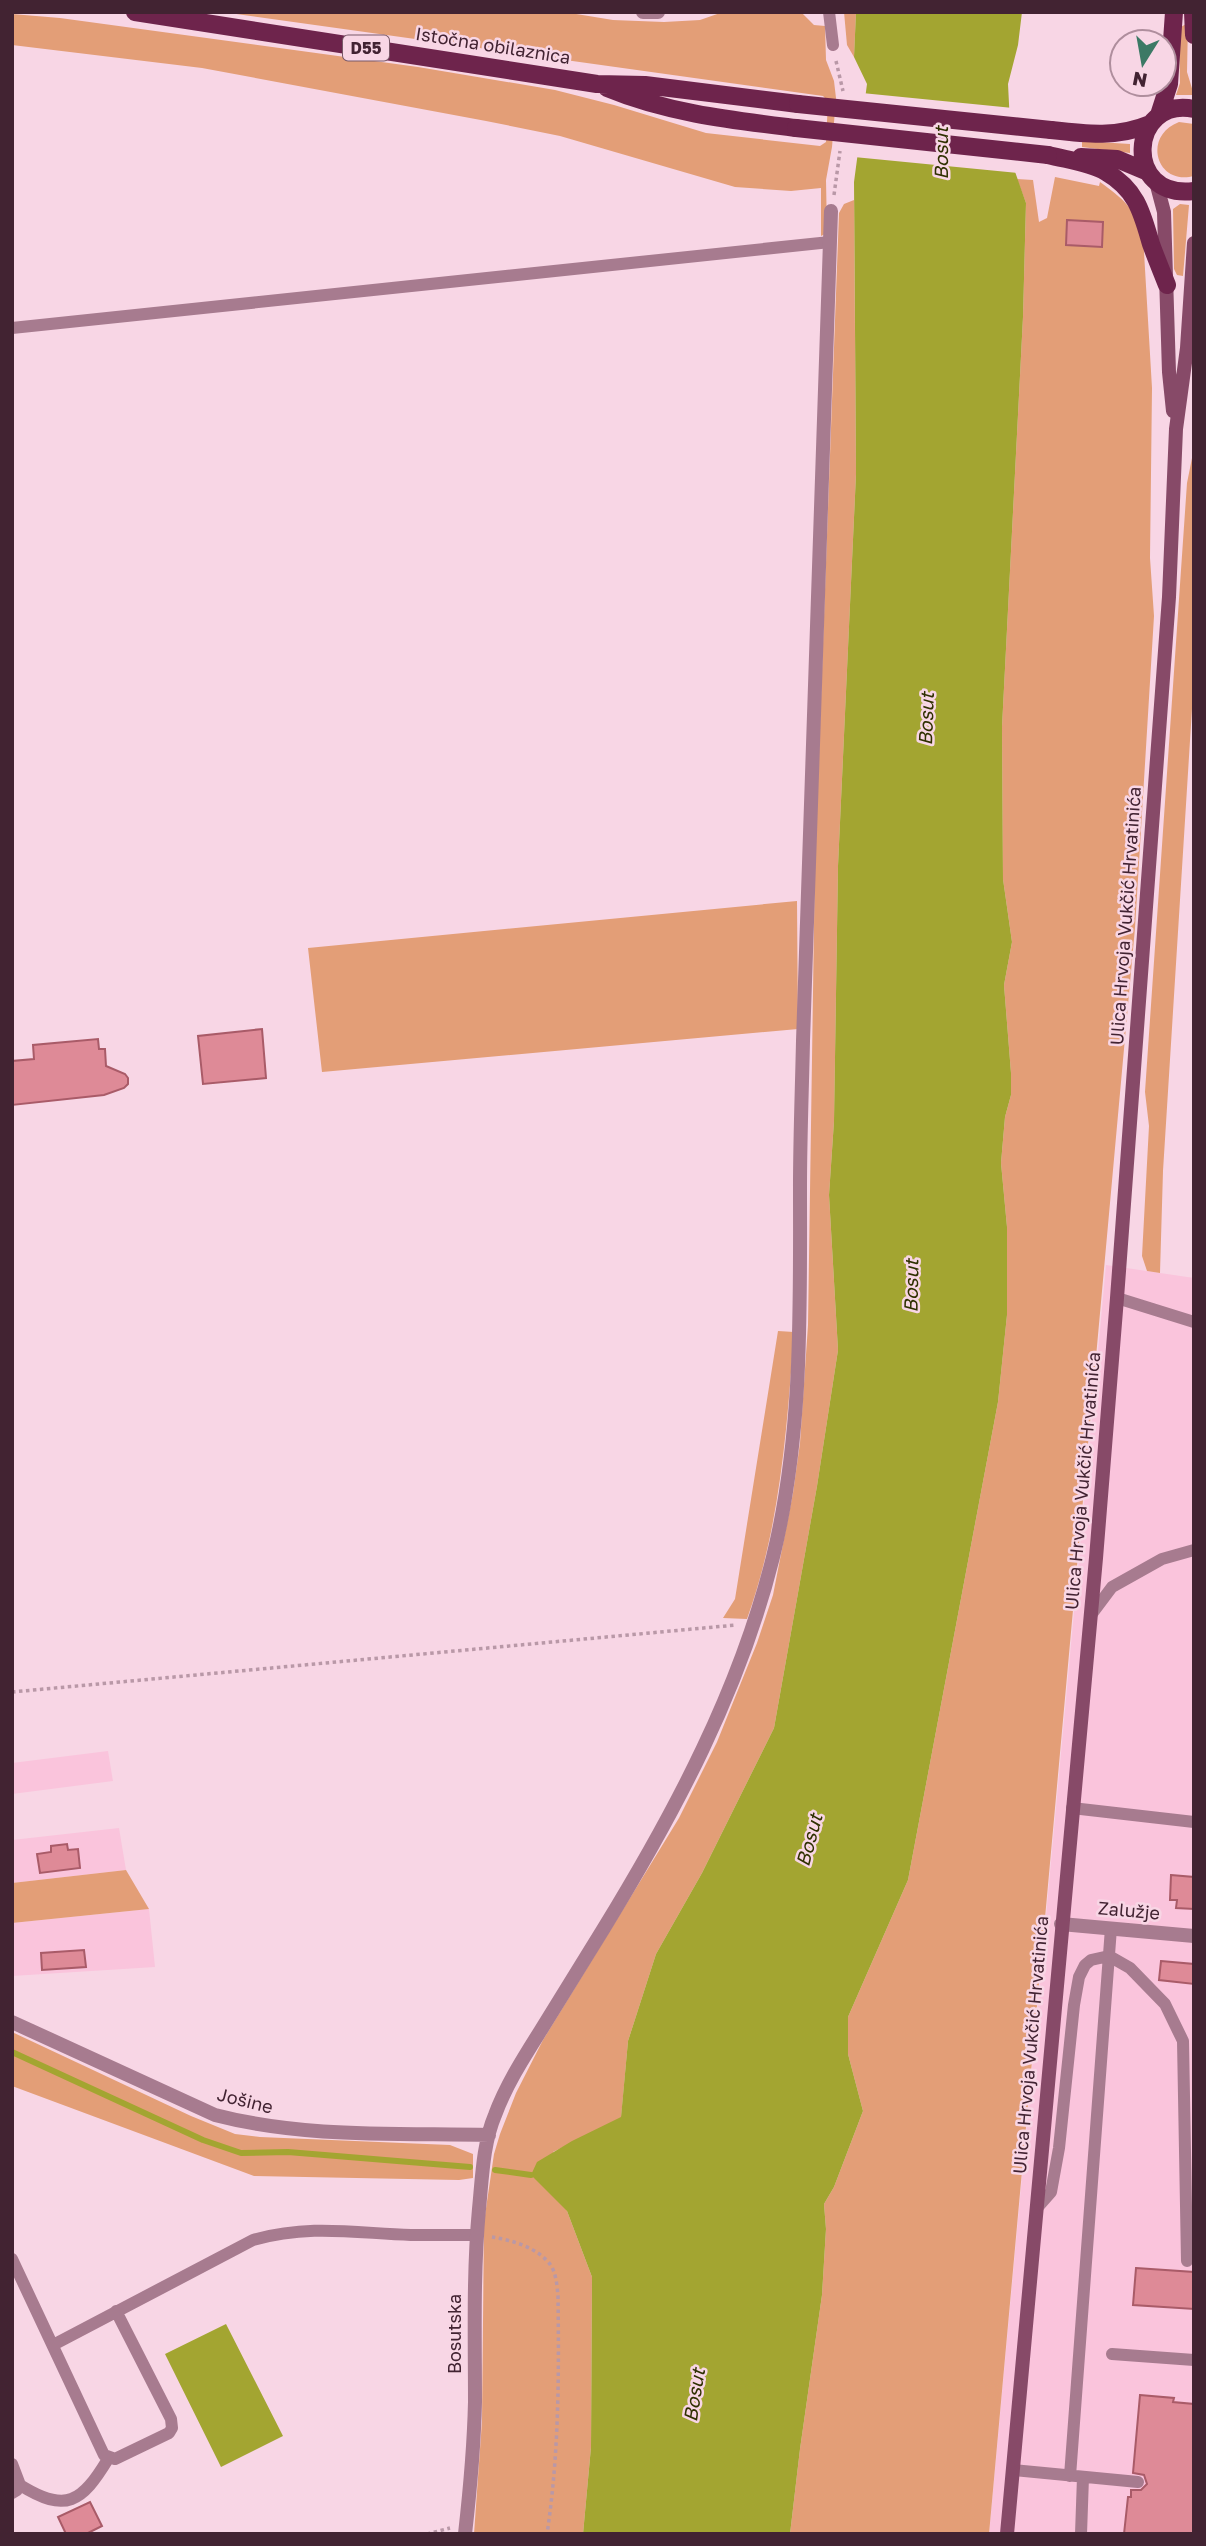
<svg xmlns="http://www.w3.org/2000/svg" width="1206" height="2546" font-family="'Golos Text',sans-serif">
<rect width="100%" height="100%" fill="#f8d6e5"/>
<path fill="#fac4dc" d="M1106,1265L1194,1278V2534H989Z
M108,1751L113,1781L12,1794V1763Z
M119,1828L126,1870L12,1883V1840Z
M149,1909L155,1967L12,1976V1923Z"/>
<path fill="#e39e77" d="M222,12H564L613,20L664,22L700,20L723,12H801L814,25L825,26L826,60L834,81L836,98L832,147L826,180L827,233L821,236V188L791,191L735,187L560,136L486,121L202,68L12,45V14L60,18L418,67L555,90L614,105L706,133L820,146L826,142L828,101L823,96Z
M844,12H856L854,57L847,45Z
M1188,23L1187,72L1194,95H1176L1180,83L1179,28Z
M1179,122L1194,124V176C1156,186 1142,136 1179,122Z
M1082,141L1130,144V153L1082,147Z
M1055,177L1099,186L1100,182C1123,199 1134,207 1143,235L1152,388L1150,558L1154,616L1135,928L989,2534H790L800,2449L822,2295L826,2229L824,2204L834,2187L863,2111L848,2054V2017L908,1880L998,1402L1007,1315V1227L1001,1163L1005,1117L1011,1095V1073L1004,985L1012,942L1003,879L1002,727L1023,317L1026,203L1017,179L1033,180L1039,222L1047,218Z
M854,200L856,474L838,866L834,1121L829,1195L838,1350L817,1486L774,1728L702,1873L656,1954L628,2041L621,2118L553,2152L567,2211L592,2277L591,2447L583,2534H474L482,2421L484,2222L494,2154L500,2134L516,2093L543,2040L679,1818L717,1742L757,1643L773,1595L793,1493L800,1443L808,1325L815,859L839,213L844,204Z
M1180,204L1189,205L1183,276L1177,275L1174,269L1173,209Z
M1194,448V677L1163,1171L1160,1273L1147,1271L1142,1256L1149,1126L1145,1092L1187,483Z
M797,901L798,1029L322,1072L308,948Z
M778,1331L794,1332C787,1429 780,1527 747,1619L723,1618L735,1599Z
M126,1870L149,1909L12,1923V1883Z
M12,2032L191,2116L235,2134L260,2137L450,2145L473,2154V2178L459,2180L254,2176L12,2086Z"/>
<path fill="#a3a531" d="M856,12H1022L1018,45L1008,84L1012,163L1026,203L1023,317L1002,727L1003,879L1012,942L1004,985L1011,1073V1095L1005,1117L1001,1163L1007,1227V1315L998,1402L908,1880L848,2017V2054L863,2111L834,2187L824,2204L826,2229L822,2295L800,2449L790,2534H583L591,2447L592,2277L567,2211L531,2175L537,2162L572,2141L621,2117L628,2041L656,1954L702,1873L774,1728L817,1486L838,1350L829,1195L834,1121L838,866L856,474L854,182L867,84L854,57Z
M226,2324L283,2436L221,2467L165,2354Z"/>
<path fill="#f8d6e5" d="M862,93L1013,108L1015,162L1019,173L854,157Z"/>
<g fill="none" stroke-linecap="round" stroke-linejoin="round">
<path stroke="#a3a531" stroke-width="6" d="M12,2052L203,2140L241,2153L288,2152L470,2167
M495,2170L531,2175"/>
</g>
<path fill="#de8a97" stroke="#a95b68" stroke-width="2" d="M1067,220L1103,222L1102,247L1066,245Z
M262,1029L266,1078L203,1084L198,1036Z
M98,1039L99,1049H105L106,1066L125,1074L128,1078V1084L124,1088L104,1095L12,1105V1061L34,1059L33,1045Z
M67,1844L68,1850L78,1849L80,1868L40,1873L37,1854L51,1852V1846Z
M1171,1875L1194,1877V1909L1176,1908L1177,1900H1170Z
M84,1950L86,1967L42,1970L41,1953Z
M1161,1961L1194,1964V1984L1159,1980Z
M1136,2268L1194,2272V2309L1133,2305Z
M1140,2395L1174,2398L1173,2402L1194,2404V2534H1124L1128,2497H1131V2490H1141L1147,2484L1144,2475L1133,2473Z
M90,2502L102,2526L86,2534H66L58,2517Z"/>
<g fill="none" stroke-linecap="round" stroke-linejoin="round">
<path stroke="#b998a7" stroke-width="3.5" stroke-dasharray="3.5 3.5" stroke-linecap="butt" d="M836,61L843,91
M834,195L840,151
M12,1692L736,1625
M492,2237C511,2240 536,2247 549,2263C556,2271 557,2285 558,2296C559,2376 559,2454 547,2534
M427,2534L450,2528"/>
<path stroke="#a77b8f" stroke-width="12" d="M829,12L833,45
M12,328L830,242
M1117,1298L1194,1322
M1091,1615L1112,1587L1162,1559L1194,1550
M1072,1808L1194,1822
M1036,2209L1051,2192L1059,2148L1074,2005L1079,1977L1085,1965L1091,1960L1109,1956L1130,1968L1165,2004L1183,2041L1187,2261
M12,2259L104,2455L115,2459L169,2433L172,2428L171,2419L116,2311
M53,2345L253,2240C310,2224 354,2233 411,2235C433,2235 455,2235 477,2235
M1112,2354L1194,2360
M12,2464L20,2485L17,2490L12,2493
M1013,2470L1138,2482
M1070,2476L1111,1928
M20,2485C66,2514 82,2502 108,2459
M1081,2534L1083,2477"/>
<path stroke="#a77b8f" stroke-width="14" d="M643,12H658
M1061,1924L1194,1936
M12,2022L215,2115C303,2138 398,2133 489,2135
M465,2534C470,2490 474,2446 475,2402C475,2337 473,2274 479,2209C482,2179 483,2143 495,2115C506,2085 524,2057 541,2030C562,1996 583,1962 604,1928C675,1812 740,1690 773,1557C803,1435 800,1310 800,1186C800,1138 802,1089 803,1041C810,765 822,488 831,211"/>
<path stroke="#874a68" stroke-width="14" d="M1156,182L1164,212L1169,372L1173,411
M1007,2534L1096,1558L1117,1298L1169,597L1176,429L1187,348L1194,243"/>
<path stroke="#6e244c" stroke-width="18" d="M135,12L597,84L645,85L798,104
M1193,12L1194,35
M607,88C667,113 731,120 796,128
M1194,109C1129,96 1122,200 1194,191
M1159,115L1169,84L1174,12
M1051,130C1086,134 1117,138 1150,124
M1048,155C1067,160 1089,162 1106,172C1137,190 1142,213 1151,244C1156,258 1162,272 1167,285
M1081,157L1117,159L1148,172"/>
<path stroke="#6e244c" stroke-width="18" d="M798,104L1051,130
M796,128L1048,155"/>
</g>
<g text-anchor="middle" stroke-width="5" stroke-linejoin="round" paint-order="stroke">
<rect fill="#f8d6e5" stroke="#795968" stroke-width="2" x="343" y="35.5" width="46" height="25" rx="5"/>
<g font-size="16" font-weight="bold" fill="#422332">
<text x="366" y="54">D55</text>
</g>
<g font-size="18" fill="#422332" stroke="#f8d6e5">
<text transform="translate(493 46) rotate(9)" y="6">Istočna obilaznica</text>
<text transform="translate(1126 916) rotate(-86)" y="6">Ulica Hrvoja Vukčić Hrvatinića</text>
<text transform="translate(1083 1481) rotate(-85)" y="6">Ulica Hrvoja Vukčić Hrvatinića</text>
<text transform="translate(1129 1911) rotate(5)" y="6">Zalužje</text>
<text transform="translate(1031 2045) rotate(-85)" y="6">Ulica Hrvoja Vukčić Hrvatinića</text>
<text transform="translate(245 2101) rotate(14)" y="6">Jošine</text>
<text transform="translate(455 2334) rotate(-90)" y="6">Bosutska</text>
</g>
<g font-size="19" font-style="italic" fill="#2f3000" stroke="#f8d6e5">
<text transform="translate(941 153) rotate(-90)" y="7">Bosut</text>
<text transform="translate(926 719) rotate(-88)" y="7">Bosut</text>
<text transform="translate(911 1286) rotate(-89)" y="7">Bosut</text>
<text transform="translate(809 1840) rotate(-75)" y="7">Bosut</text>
<text transform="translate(694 2395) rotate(-81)" y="7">Bosut</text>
</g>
</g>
<rect width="1206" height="2546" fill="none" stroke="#422332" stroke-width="28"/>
<g transform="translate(1143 63) rotate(191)"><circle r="33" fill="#f8d6e5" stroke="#af8e9d" stroke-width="2"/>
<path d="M0-5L12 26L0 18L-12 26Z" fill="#3c7965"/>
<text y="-10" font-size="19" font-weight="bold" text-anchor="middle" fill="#422332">N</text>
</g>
</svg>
